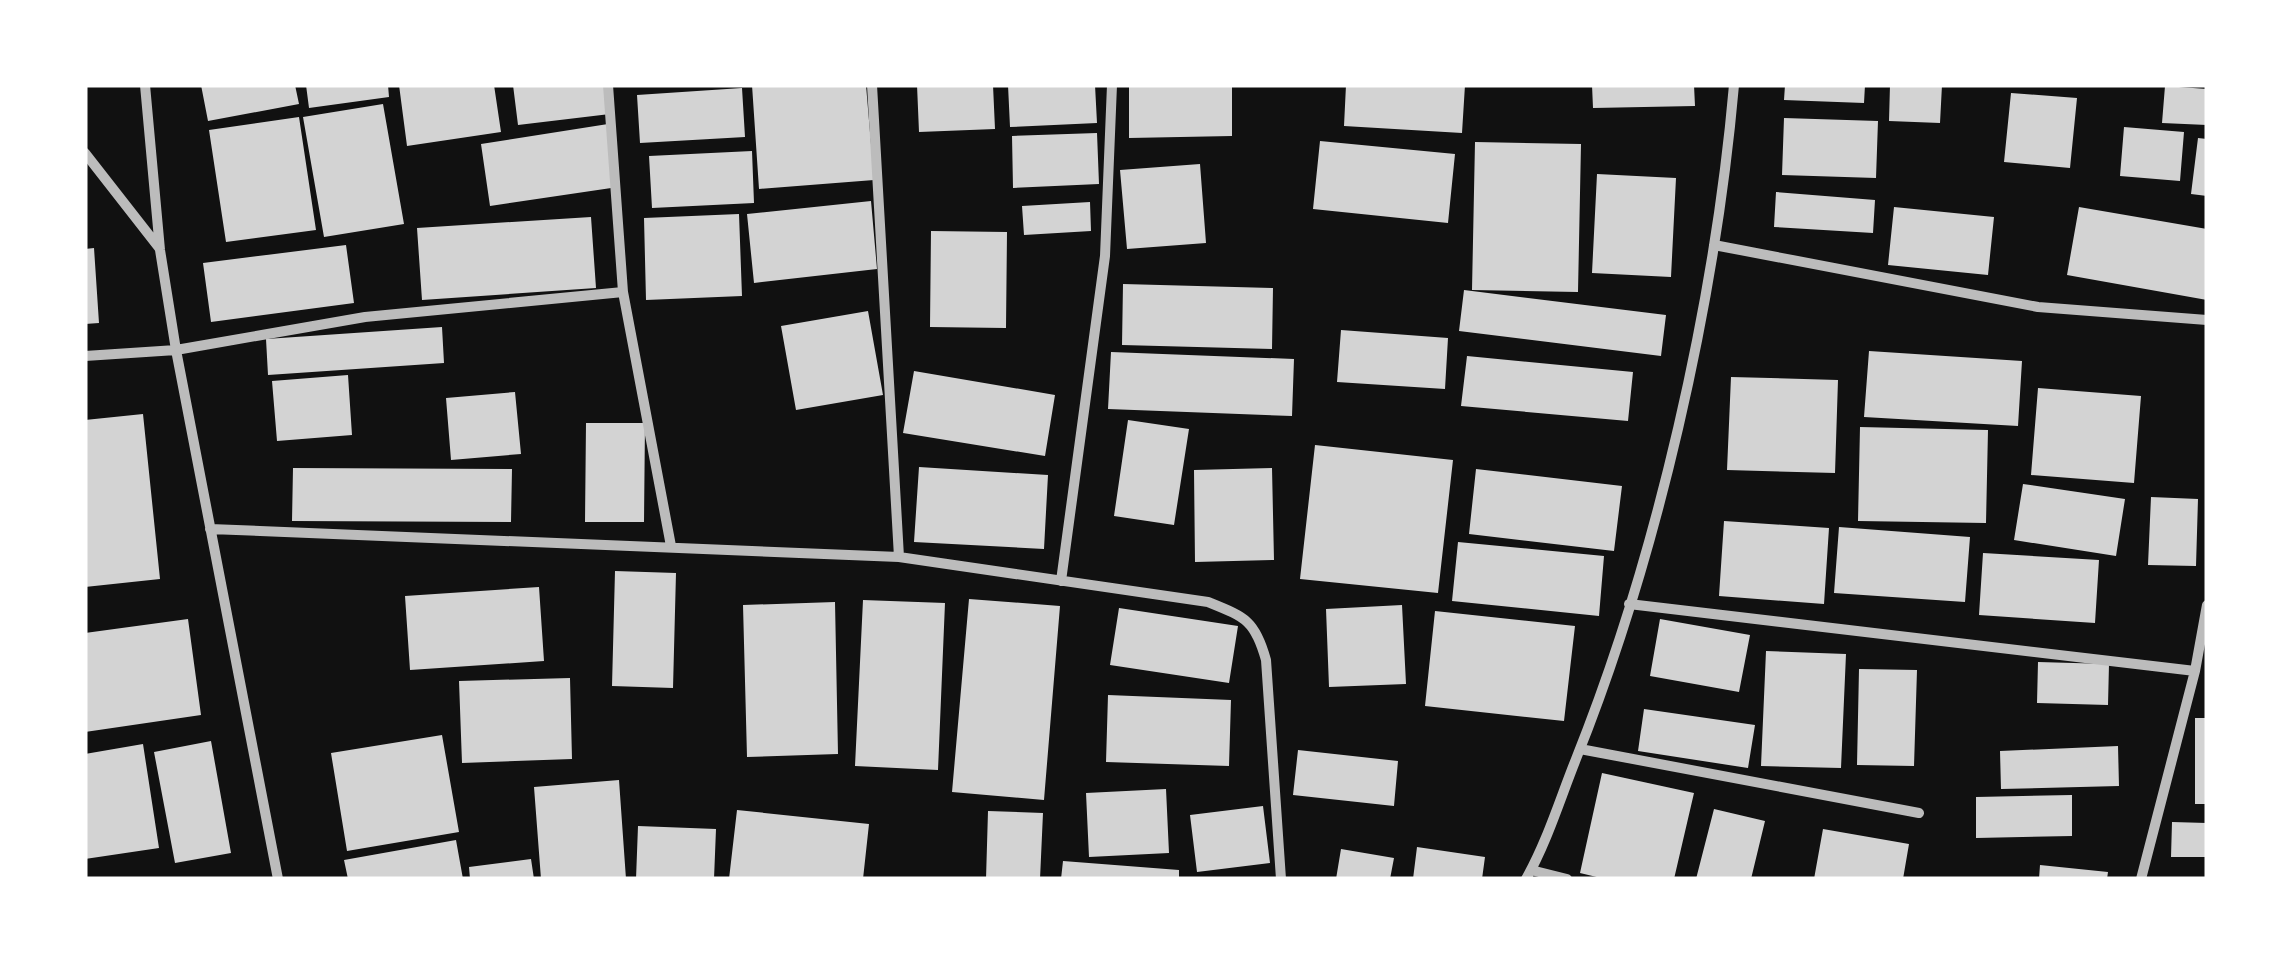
<svg xmlns="http://www.w3.org/2000/svg" width="2292" height="964" font-family="Rubik,sans-serif">
<rect width="100%" height="100%" fill="#111"/>
<path fill="#d3d3d3" d="M201,85H295L299,104L208,121Z
M306,85H388L389,97L309,108Z
M399,85H494L501,132L407,146Z
M513,85H606L610,114L518,125Z
M752,85H866L874,180L759,189Z
M917,85H993L995,129L919,132Z
M1008,85H1095L1097,123L1010,127Z
M1129,85H1232V136L1129,138Z
M1346,85H1465L1462,133L1344,126Z
M1592,85H1694L1695,106L1593,108Z
M1785,85H1865L1864,103L1784,100Z
M1890,85H1942L1940,123L1889,121Z
M2165,86L2207,89V125L2162,123Z
M742,88L745,137L640,143L637,95Z
M2011,93L2077,98L2070,168L2004,162Z
M383,104L404,224L324,237L303,117Z
M299,117L316,230L226,242L209,130Z
M1784,118L1878,121L1876,178L1782,175Z
M608,124L618,187L490,206L481,144Z
M2124,127L2184,132L2180,181L2120,176Z
M1097,133L1099,184L1013,188L1012,136Z
M2198,138L2207,139V196L2191,194Z
M1320,141L1455,154L1448,223L1313,209Z
M1475,142L1581,144L1578,292L1472,290Z
M752,151L754,203L652,208L649,156Z
M1200,164L1206,243L1127,249L1120,170Z
M1597,174L1676,178L1671,277L1592,273Z
M1776,192L1875,200L1873,233L1774,227Z
M871,201L877,269L754,283L747,214Z
M1090,202L1091,231L1024,235L1022,206Z
M1894,207L1994,217L1988,275L1888,265Z
M2079,207L2207,229V300L2067,275Z
M739,214L742,296L646,300L644,218Z
M591,217L596,288L422,300L417,228Z
M931,231L1007,232L1006,328L930,327Z
M346,245L354,303L211,322L203,263Z
M94,248L99,323L85,324V249Z
M1123,284L1273,288L1272,349L1122,345Z
M1464,290L1666,315L1661,356L1459,331Z
M868,311L883,395L796,410L781,326Z
M442,327L444,363L268,375L266,339Z
M1341,330L1448,338L1445,389L1337,382Z
M1869,351L2022,361L2018,426L1864,417Z
M1111,352L1294,359L1292,416L1108,409Z
M1467,356L1633,372L1628,421L1461,406Z
M914,371L1055,395L1045,456L903,433Z
M348,375L352,435L277,441L272,381Z
M1731,377L1838,380L1835,473L1727,470Z
M2038,388L2141,396L2134,483L2031,475Z
M515,392L521,454L451,460L446,398Z
M143,414L160,579L85,587V420Z
M1128,420L1189,429L1174,525L1114,516Z
M586,423H645L644,522H585Z
M1860,427L1988,430L1986,523L1858,521Z
M1315,445L1453,460L1438,593L1300,579Z
M919,467L1048,475L1044,549L914,542Z
M293,468L512,469L511,522L292,521Z
M1272,468L1274,560L1195,562L1194,470Z
M1476,469L1622,486L1614,551L1469,534Z
M2023,484L2125,499L2116,556L2014,540Z
M2151,497L2198,499L2196,566L2148,565Z
M1724,521L1829,528L1824,604L1719,596Z
M1839,527L1970,537L1965,602L1834,593Z
M1458,542L1604,556L1599,616L1452,601Z
M1983,553L2099,560L2095,623L1979,615Z
M615,571L676,573L673,688L612,686Z
M539,587L544,661L410,670L405,596Z
M969,599L1060,606L1044,800L952,792Z
M863,600L945,603L938,770L855,766Z
M835,602L838,754L747,757L743,605Z
M1402,605L1406,684L1329,687L1326,609Z
M1119,608L1238,626L1229,683L1110,665Z
M1435,611L1575,626L1564,721L1425,706Z
M188,619L201,715L85,732V633Z
M1660,619L1750,635L1739,692L1650,676Z
M1766,651L1846,654L1841,768L1761,766Z
M2038,662L2109,664L2108,705L2037,703Z
M1859,669L1917,670L1914,766L1857,765Z
M570,678L572,759L462,763L459,681Z
M1108,695L1231,700L1229,766L1106,762Z
M1644,709L1755,725L1748,768L1638,751Z
M2195,718H2207V804H2195Z
M442,735L459,832L347,851L331,753Z
M211,741L231,853L175,863L154,752Z
M143,744L159,848L85,859V754Z
M2118,746L2119,786L2001,789L2000,751Z
M1298,750L1398,761L1394,806L1293,795Z
M1602,773L1694,793L1674,879H1605L1580,873Z
M619,780L626,879H541L534,787Z
M1166,789L1169,853L1089,857L1086,793Z
M2072,795V836L1976,838V797Z
M1263,806L1270,863L1197,872L1190,815Z
M1714,809L1765,821L1751,879H1696Z
M737,810L869,824L863,879H729Z
M988,811L1043,813L1040,879H986Z
M2172,822L2207,823V857H2171Z
M638,826L716,829L714,879H636Z
M1823,829L1909,844L1903,879H1814Z
M456,840L463,879H348L344,860Z
M1417,847L1485,857L1482,879H1413Z
M1341,849L1394,858L1390,879H1336Z
M531,859L534,879H470L469,867Z
M1063,861L1179,870V879H1061Z
M2040,865L2108,872L2107,879H2039Z"/>
<g fill="none" stroke-linecap="round" stroke-linejoin="round">
<path stroke="#bcbcbc" stroke-width="10" d="M145,85L160,250L176,350L278,879
M608,85L623,292L671,546
M872,85L899,557
M85,153L160,249
M1714,245L2038,307L2207,320
M85,356L176,350L365,317L623,292
M210,529L899,557L1208,602C1245,617 1255,620 1266,660L1281,879
M1061,581L1105,256L1112,85
M1629,604L2195,671
M1580,749L1919,813
M1531,870L1567,879
M1526,879C1547,842 1560,799 1576,759C1657,557 1715,302 1734,85
M2141,879L2195,671L2207,605"/>
</g>
<rect width="2292" height="964" fill="none" stroke="#ffffff" stroke-width="175"/>
</svg>
